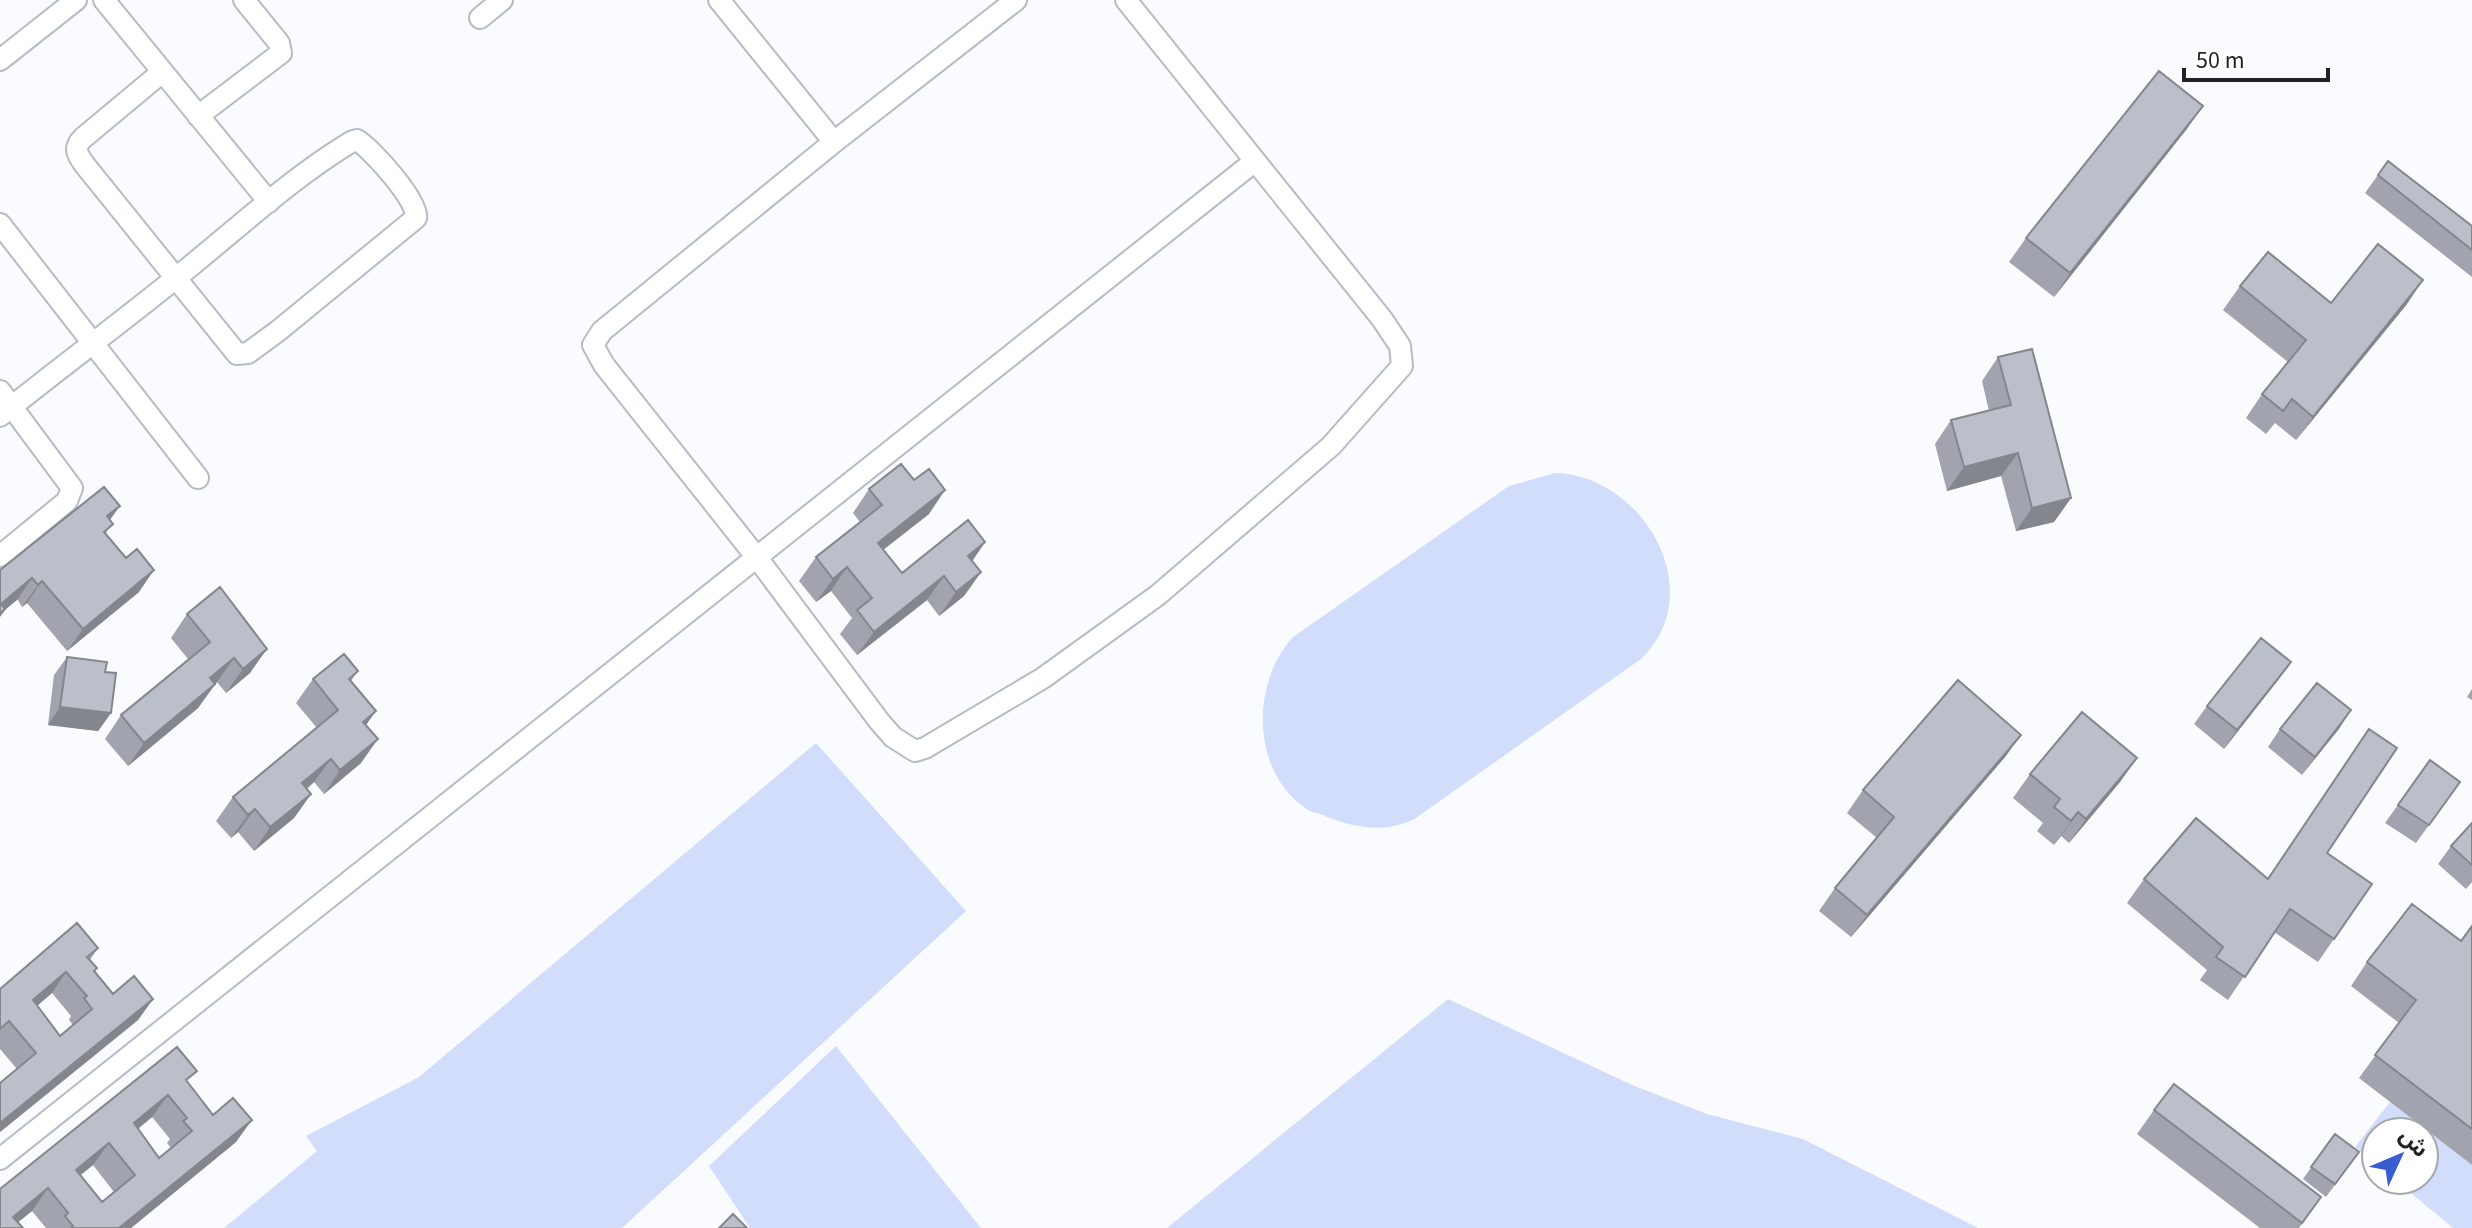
<svg xmlns="http://www.w3.org/2000/svg" width="2472" height="1228" font-family="'Source Sans 3','Noto Sans Arabic',sans-serif">
<rect width="100%" height="100%" fill="#f9fbff"/>
<path fill="#d1ddfa" d="M1555,473C1643,475 1711,592 1641,659L1413,820C1383,833 1354,828 1325,816C1320,813 1313,813 1308,810C1251,773 1250,684 1293,637L1509,486Z
M816,743L966,911L622,1228H224L317,1151L306,1136L419,1077Z
M1448,999L1632,1085L1707,1114L1803,1139L1978,1228H1167Z
M836,1046L981,1228H750L709,1166Z
M2390,1102L2472,1165V1228H2453L2395,1180H2424V1132H2376V1164L2355,1147Z"/>
<g fill="none" stroke-linecap="round" stroke-linejoin="round">
<defs>
<path id="minor" d="M104,0L269,202
M719,0L834,142
M1016,0L834,142L602,331L593,345L604,365L758,559L879,721L893,737L915,751L925,748L1043,678L1158,595L1331,446L1402,366L1400,346L1382,319L1126,0
M480,18L502,0
M0,60L76,0
M198,116L281,53L279,43L244,0
M0,224L198,478
M0,391L72,488L67,501L0,556
M0,416C62,366 126,319 187,269C240,226 293,177 351,142L357,140C372,149 420,203 416,218L278,331L248,353L237,354L84,164C77,154 73,148 83,138L161,73
M0,1159L1255,161"/>
</defs>
<use href="#minor" stroke="#b6bbc5" stroke-width="24"/>
<use href="#minor" stroke="#fff" stroke-width="20"/>
</g>
<path fill="#a1a4ae" fill-rule="evenodd" d="M2203,106L2186,130L2054,297L2009,262L2026,238Z
M2378,175L2472,226V277L2365,193Z
M2240,286L2331,303L2407,304L2296,440L2275,423L2266,434L2246,418L2262,394L2288,362L2223,310Z
M1998,357L2071,498L2054,522L2016,531L2001,476L1947,491L1935,444L1951,420L1989,411L1982,381Z
M869,489L929,514L883,550L902,573L985,542L972,561L981,572L964,596L939,616L927,600L857,655L840,634L852,618L831,591L816,602L799,581L816,557L860,522L853,513Z
M110,520L106,534L139,592L67,651L27,603L22,607L0,570Z
M187,614L250,673L226,693L217,682L198,708L128,766L105,739L121,715L188,659L171,638Z
M67,657L111,713L98,731L48,725L54,675Z
M2291,662L2278,680L2224,749L2194,724L2207,706Z
M358,671L351,681L366,725L361,763L324,794L314,782L307,789L311,794L294,818L254,851L238,832L231,838L216,821L233,797L317,728L296,703L313,679Z
M2472,689V700L2467,697Z
M2351,710L2302,775L2268,747L2280,729Z
M2369,729L2327,853L2372,884L2318,962L2274,932L2228,1000L2200,980L2207,970L2127,903L2144,879H2268Z
M2021,735L2005,757L1851,937L1819,911L1835,888L1877,838L1847,813L1863,790Z
M2137,758L2120,782L2069,843L2061,836L2054,845L2037,831L2043,823L2013,798L2030,774Z
M2430,760L2460,782L2416,843L2385,823Z
M2472,823V882L2466,889L2438,864L2451,846Z
M2472,926V1165L2359,1078L2399,1023L2351,986L2367,962L2461,941Z
M98,948L90,960L94,972L113,994L153,999L138,1020L0,1132V1083L17,1069L0,1049V989ZM52,993L71,1016L69,1020L73,1025L60,1036L37,1006Z
M189,1083L213,1115L236,1142L131,1228H46L32,1211L18,1222L0,1228V1189ZM152,1117L170,1139L167,1143L171,1148L159,1158L138,1129ZM93,1165L114,1192L102,1202L80,1175Z
M2154,1110L2321,1197L2299,1228H2260L2137,1134Z
M2335,1134L2359,1152L2326,1197L2303,1179Z"/>
<path fill="#83868d" d="M2203,106L2186,130L2054,297L2070,273Z
M2423,280L2407,304L2296,440L2313,417Z
M2018,453L2001,476L1947,491L1964,467Z
M945,490L929,514L861,567L878,543Z
M2071,498L2054,522L2016,531L2032,508Z
M120,506L104,528L107,516Z
M985,542L969,566L968,556Z
M847,567L831,591L816,602L833,579Z
M154,570L139,592L67,651L83,629Z
M981,572L964,596L939,616L956,592Z
M944,576L927,600L857,655L874,632Z
M32,578L17,600L5,610L0,617V605Z
M42,581L27,603L22,607L38,585Z
M267,649L250,673L226,693L243,669Z
M234,658L217,682L212,687L215,684L198,708L128,766L144,743L210,678Z
M2291,662L2278,680L2224,749L2237,730Z
M60,707L111,713L98,731L48,725Z
M2351,710L2339,729L2302,775L2315,757Z
M376,711L359,735L363,722Z
M2021,735L2005,757L1851,937L1867,915Z
M378,739L361,763L324,794L340,770Z
M2137,758L2120,782L2069,843L2086,819Z
M331,759L314,782L285,806L302,783Z
M311,794L294,818L254,851L270,827Z
M255,809L238,832L231,838L248,815Z
M2078,812L2061,836L2054,845L2071,821Z
M66,972L52,993L19,1021L33,1000Z
M153,999L138,1020L0,1132V1123Z
M168,1095L152,1117L118,1145L134,1123Z
M252,1120L236,1142L131,1228H119Z
M109,1143L93,1165L60,1192L76,1170Z
M48,1188L32,1211L11,1228L13,1217Z"/>
<path fill="#bbbfca" stroke="#83868d" stroke-width="2" fill-rule="evenodd" d="M2159,71L2203,106L2070,273L2026,238Z
M2388,161L2472,226V250L2378,175Z
M2378,244L2423,280L2313,417L2292,399L2283,411L2262,394L2306,340L2240,286L2268,252L2331,303Z
M2032,349L2071,498L2032,508L2018,453L1964,467L1951,420L2011,405L1998,357Z
M901,464L914,480L929,469L945,490L878,543L902,573L968,520L985,542L968,556L981,572L956,592L944,576L874,632L857,610L872,598L847,567L833,579L816,557L882,505L869,489Z
M104,487L120,506L107,516L113,524L104,532L126,558L137,549L154,570L83,629L42,581L38,585L32,578L1,604L5,609L0,614V570Z
M220,587L267,649L243,669L234,658L210,678L215,684L144,743L121,715L210,642L187,614Z
M2261,638L2291,662L2237,730L2207,706Z
M344,654L358,671L349,679L376,711L363,722L378,739L340,770L331,759L302,783L311,794L270,827L255,809L248,815L233,797L338,710L313,679Z
M67,657L107,662L105,672L116,673L111,713L60,707Z
M1958,680L2021,735L1867,915L1835,888L1894,817L1863,790Z
M2317,683L2351,710L2315,757L2280,729Z
M2082,712L2137,758L2086,819L2078,812L2071,821L2054,807L2060,799L2030,774Z
M2369,729L2397,748L2327,853L2372,884L2334,939L2290,909L2245,977L2216,957L2223,947L2144,879L2196,818L2268,879Z
M2430,760L2460,782L2429,825L2398,805Z
M2472,823V865L2451,846Z
M2412,904L2461,941L2472,926V1129L2375,1055L2416,1000L2367,962Z
M77,923L98,948L87,957L97,968L94,971L113,994L134,976L153,999L0,1123V1083L36,1053L9,1021L0,1029V989ZM66,972L87,996L84,998L92,1009L60,1036L33,1000Z
M177,1047L197,1071L186,1080L213,1115L233,1098L252,1120L119,1228H71L73,1226L65,1216L68,1213L48,1188L13,1217L23,1228H0V1189ZM168,1095L187,1118L183,1121L192,1131L159,1158L134,1123ZM109,1143L135,1175L102,1202L76,1170Z
M2174,1084L2321,1197L2302,1223L2154,1110Z
M2335,1134L2359,1152L2335,1184L2311,1167Z
M733,1214L747,1228H719Z"/>
<g transform="translate(2400 1156) rotate(46)"><circle r="38" fill="#ffffff" stroke="#a6a7a8" stroke-width="2"/>
<path d="M0-6L14 30L0 20L-14 30Z" fill="#385dce"/>
<text y="-12" font-size="22" font-weight="bold" text-anchor="middle" fill="#212326">ش</text>
</g>
<path d="M2184 68v12h144v-12" fill="none" stroke="#212326" stroke-width="4"/>
<text x="2196" y="68" font-size="24" fill="#212326" stroke="#ffffff" stroke-width="6" paint-order="stroke">50 m</text>
</svg>
